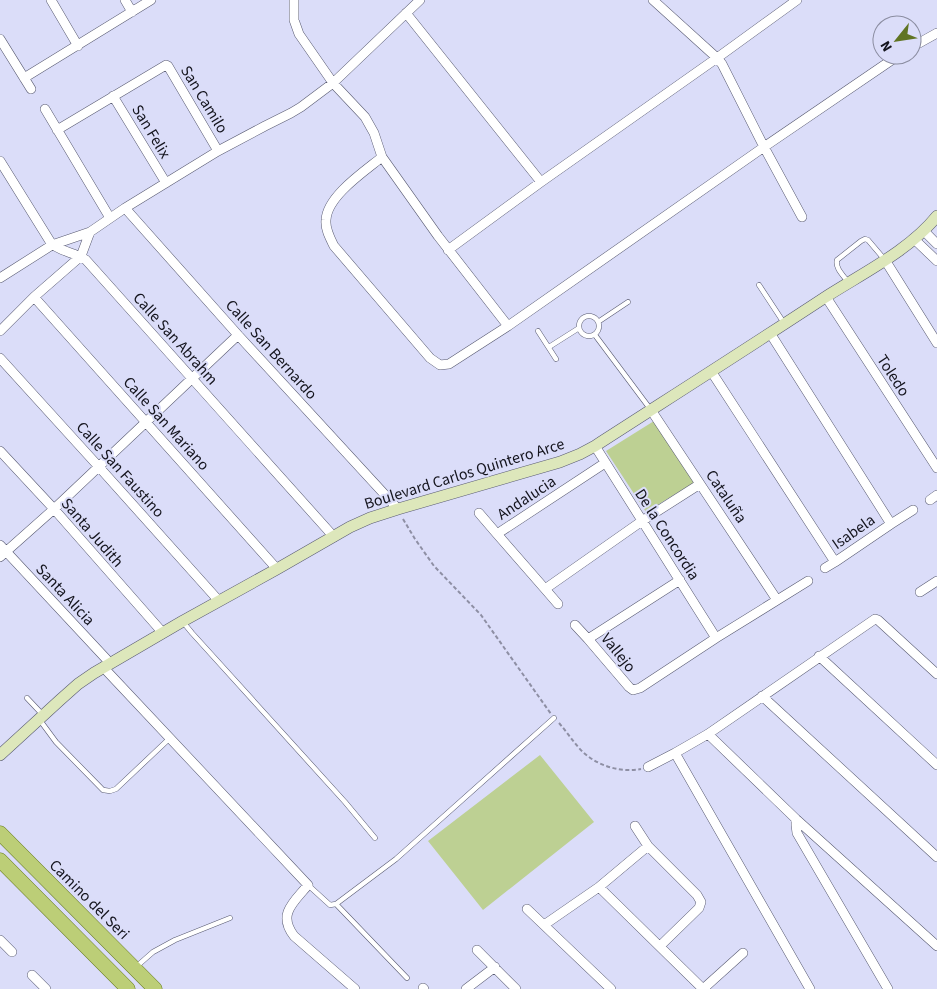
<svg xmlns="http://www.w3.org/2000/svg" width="937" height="989" font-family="'Source Sans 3',sans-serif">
<rect width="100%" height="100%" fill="#dbddf9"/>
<path fill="#bdd093" d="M654,421L695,482L646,512L606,451Z
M540,755L594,822L483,910L428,841Z"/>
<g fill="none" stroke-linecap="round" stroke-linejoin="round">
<defs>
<path id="lane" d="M848,282C843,275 835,268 837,260L861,241L865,239L868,240L885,260
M759,285L784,323
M579 326a10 10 0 1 1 20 0a10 10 0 1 1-20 0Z
M598,322L628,302
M538,331L556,359
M595,335L651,410
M549,347L579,328
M183,622L192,633L345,802L375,838
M27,698L43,715
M39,719L56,742L103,790L110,791L116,789L170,738
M308,885L330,905L336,904L396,859L554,718
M336,904L407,978
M137,966L153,952L175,940L230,918"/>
<path id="street" d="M51,0L78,46
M125,0L132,12
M294,0V20L299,34L333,83L365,117L374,133L382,157L438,236L508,326
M653,0L717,58L722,64L764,147L802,217
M406,13L541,182
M0,39L31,89
M912,47L937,33
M24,78L151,0
M113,96L166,183
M45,109L110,218
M57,130L166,65L168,66L218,151
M382,157C365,171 327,196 326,220C325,229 330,238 334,246L430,358L440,365L449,364L508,326L764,147L899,55
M0,161L51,243C60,252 75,252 86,260L334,537
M125,208L238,335L398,509
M924,231L937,244
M914,239L937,261
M448,250L541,182L717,58L797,0
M885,260L937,343
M0,278L52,245L90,232L125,208L218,151L265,126L291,113L301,107L333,83L420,0
M34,297L277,569
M826,297L937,468
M0,331L34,297L81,256L90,232
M0,358L99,467L219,601
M711,371L835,562L891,524L770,333
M651,410L777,600
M595,446L716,638
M0,451L54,509L163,633
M605,463L497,534L545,589L642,521L700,484
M930,500L937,495
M479,513L497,534
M891,524L913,510
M0,545L110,663
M0,557L54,509L238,335
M825,568L835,562
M680,580L588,639L629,687L633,690L640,688L716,638L808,581
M545,589L558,604
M920,592L937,581
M575,625L588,639
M819,656L937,765
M103,667L308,885C294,902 277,914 294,936L355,989
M762,696L937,857
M708,734L796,819L937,946
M648,767L675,753
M796,819V825L797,833L888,989
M635,826L648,846L697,895L701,902L699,908L660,946
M599,887L703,989
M527,909L611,989
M544,925L599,887L648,846
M0,940L12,952
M477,950L516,989
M32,975L46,989
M423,988L424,989
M466,989L495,967
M703,989L743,953
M810,989L675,753L708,734L875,619L878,620L937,674"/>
<path id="secondary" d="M0,755L60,700L78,684L94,673L183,621L277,569L350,527L370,518L398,509L560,462L580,454L595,446C671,397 748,348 824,298C861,274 909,251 937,216"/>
<path id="primary" d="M0,833L155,989
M0,860L128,989"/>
</defs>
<use href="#lane" stroke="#585a71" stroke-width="5.5"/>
<use href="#street" stroke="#585a71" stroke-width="10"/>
<use href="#secondary" stroke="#585a71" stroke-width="12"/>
<use href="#primary" stroke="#64781c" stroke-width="15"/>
<path stroke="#8e8fa4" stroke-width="2" stroke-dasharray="4 2.5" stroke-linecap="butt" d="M403,519L415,539L434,566L481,615L551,714
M559,723C566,731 572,740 579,748C594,765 619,773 641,769"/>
<use href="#lane" stroke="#fff" stroke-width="4.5"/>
<use href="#street" stroke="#fff" stroke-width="9"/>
<use href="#secondary" stroke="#dde7bb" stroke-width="11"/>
<use href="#primary" stroke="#bcce77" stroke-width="14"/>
</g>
<g text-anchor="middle" stroke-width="4" stroke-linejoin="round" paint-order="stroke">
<g font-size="16" fill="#14141d" stroke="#dbddf9">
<text transform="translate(205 99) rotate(59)" y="6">San Camilo</text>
<text transform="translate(152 131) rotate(59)" y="6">San Felix</text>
<text transform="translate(176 338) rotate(48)" y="6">Calle San Abrahm</text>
<text transform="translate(272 349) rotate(48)" y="6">Calle San Bernardo</text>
<text transform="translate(894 375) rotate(57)" y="6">Toledo</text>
<text transform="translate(167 423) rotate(48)" y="6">Calle San Mariano</text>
<text transform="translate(121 469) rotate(48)" y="6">Calle San Faustino</text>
<text transform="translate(464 473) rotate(-17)" y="6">Boulevard Carlos Quintero Arce</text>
<text transform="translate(727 496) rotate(56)" y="6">Cataluña</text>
<text transform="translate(526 497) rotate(-33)" y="6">Andalucia</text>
<text transform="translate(853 531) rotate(-35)" y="6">Isabela</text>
<text transform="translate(93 532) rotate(49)" y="6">Santa Judith</text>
<text transform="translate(668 534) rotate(57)" y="6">De la Concordia</text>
<text transform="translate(66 594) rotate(47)" y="6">Santa Alicia</text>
<text transform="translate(619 652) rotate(51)" y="6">Vallejo</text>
<text transform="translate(90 899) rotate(45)" y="6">Camino del Seri</text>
</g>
</g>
<g transform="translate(897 40) rotate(240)"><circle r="24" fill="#dbddf9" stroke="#8b8da1"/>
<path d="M0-4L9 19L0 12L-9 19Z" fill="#607423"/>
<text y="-8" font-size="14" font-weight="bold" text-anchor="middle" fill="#14141d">N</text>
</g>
</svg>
